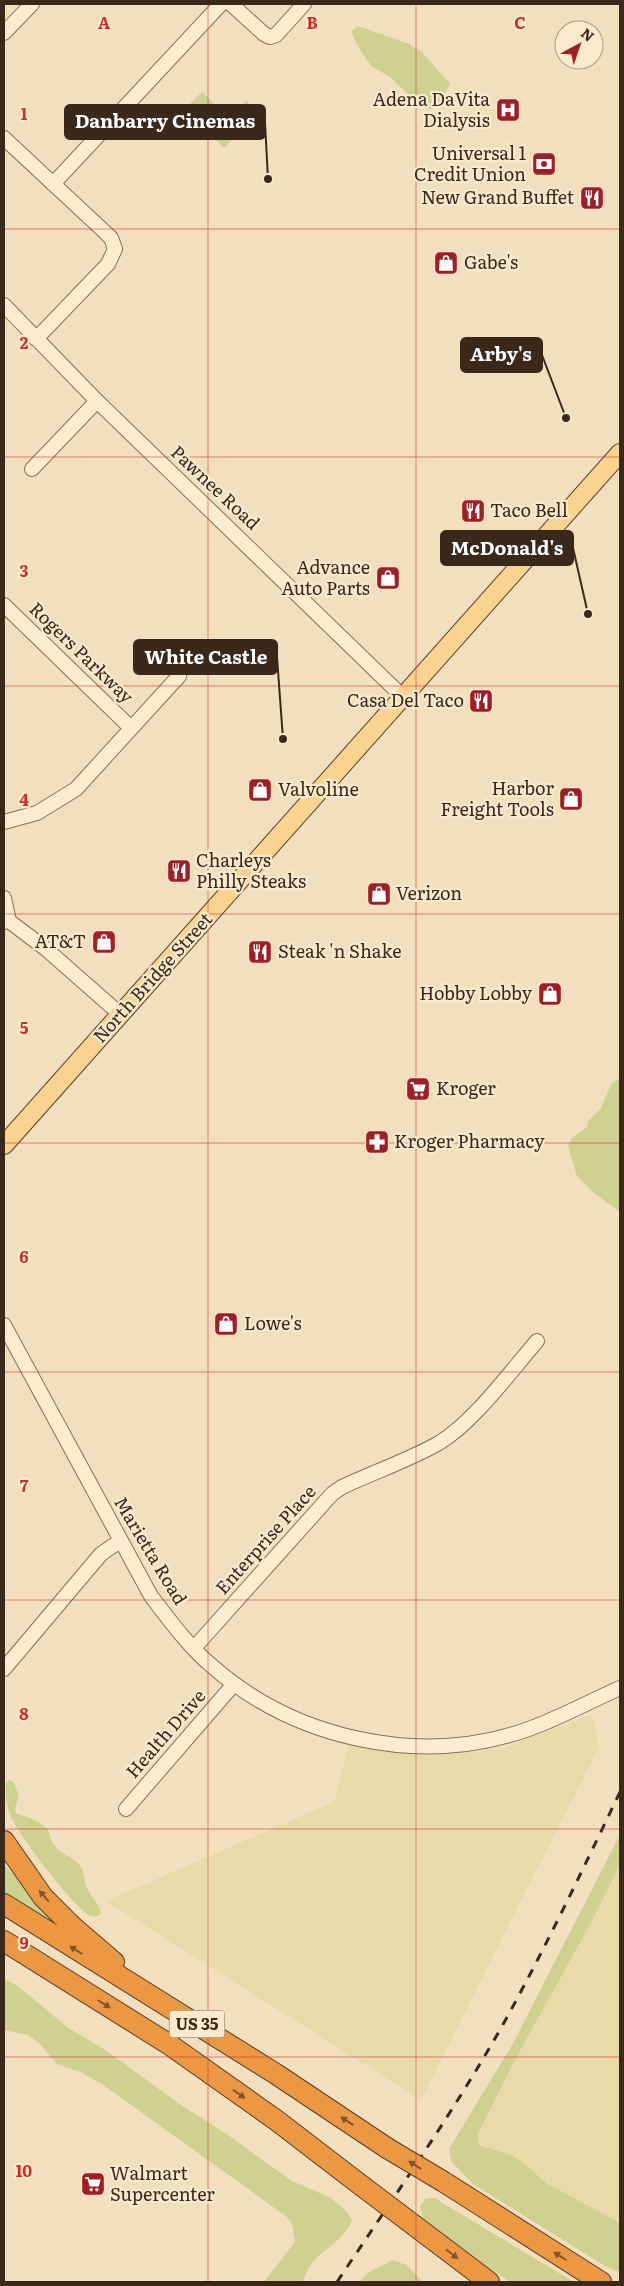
<svg xmlns="http://www.w3.org/2000/svg" width="624" height="2286" font-family="Literata,serif">
<rect width="100%" height="100%" fill="#f2dfbd"/>
<path fill="#e9dba9" d="M592,1714L599,1746L421,2100L106,1901L334,1802L349,1743L446,1754L504,1748Z
M620,1836V2232L472,2138Z"/>
<path fill="#ced190" d="M358,26L409,44L421,51L450,84L439,103L431,109L421,107L390,77L371,66L358,47L351,31Z
M202,92L241,129L224,148L184,110Z
M246,101L258,112L245,125L233,115Z
M620,1078V1212L593,1192L577,1176L568,1146L572,1138L586,1128L589,1120L601,1108L611,1084Z
M9,1780L13,1782L19,1795L15,1808L16,1813L37,1821L48,1829C54,1858 68,1850 81,1867C85,1873 84,1883 88,1890C92,1898 100,1904 101,1914C98,1916 95,1917 91,1916C75,1910 18,1834 11,1817C7,1806 4,1794 6,1783Z
M620,1835V1864L592,1921L517,2056L477,2136L479,2145L511,2155L524,2163L546,2183L620,2223V2272L605,2266L473,2184L451,2161L449,2149L512,2045Z
M4,1864L68,1934L4,1894Z
M4,1979L18,1986L67,2027L107,2051L178,2103L228,2135L292,2181L331,2198L346,2211L352,2220C344,2242 321,2249 309,2267C306,2272 304,2278 302,2282H264L295,2242L292,2224L287,2217L102,2084L78,2071L57,2064L39,2043L28,2035L4,2030Z
M435,2198L443,2203L574,2282H511L485,2266L423,2218L420,2206L425,2199Z
M393,2260L406,2265L423,2282H359L369,2272Z"/>
<g fill="none" stroke-linecap="round" stroke-linejoin="round">
<defs>
<path id="minor" d="M231,4L264,34L270,37L276,35L304,4
M4,33L32,4
M4,138L107,234L111,238L115,249L108,264L36,339
M53,184L221,4
M4,305L97,401L402,696
M32,469L97,401
M4,605L131,728
M4,822L37,813L76,789L179,676
M4,898L9,921
M4,922L9,921L46,949L120,1014
M4,1325L151,1596C170,1621 189,1647 213,1667C296,1739 418,1766 523,1731C556,1720 588,1702 620,1688
M194,1648L332,1494L342,1487C374,1472 409,1460 439,1443C474,1422 510,1372 537,1341
M4,1669L101,1554L120,1541
M126,1809L234,1684"/>
<path id="major" d="M4,1145L620,453"/>
<path id="highway" d="M4,1841L43,1897L72,1926L114,1962
M4,1904L276,2074L387,2148
M4,1941L170,2045L276,2120L362,2186
M444,2182L601,2282
M415,2226L489,2282"/>
</defs>
<use href="#minor" stroke="#8c6f54" stroke-width="16"/>
<use href="#major" stroke="#593d29" stroke-width="20"/>
<use href="#highway" stroke="#593d29" stroke-width="22"/>
<use href="#minor" stroke="#fcedd1" stroke-width="14"/>
<use href="#major" stroke="#fbd390" stroke-width="18"/>
<use href="#highway" stroke="#ec9843" stroke-width="20"/>
<path stroke="#3a281b" stroke-width="3" stroke-dasharray="9 9" stroke-linecap="butt" d="M337,2282C393,2198 451,2116 501,2028C544,1951 582,1871 620,1792"/>
<defs>
<path id="highway-bridge" d="M387,2148L444,2182
M362,2186L415,2226"/>
</defs>
<use href="#highway-bridge" stroke="#593d29" stroke-width="22" stroke-linecap="butt"/>
<use href="#highway-bridge" stroke="#ec9843" stroke-width="20"/>
</g>
<defs><path id="oneway-solid" d="M-6-.8H1V-3.2L6.5 0L1 3.2V.8H-6Z" transform="scale(1.25)"/></defs>
<g fill="#81552b">
<use href="#oneway-solid" transform="translate(44 1896) rotate(-131)"/>
<use href="#oneway-solid" transform="translate(76 1950) rotate(-148)"/>
<use href="#oneway-solid" transform="translate(104 2004) rotate(32)"/>
<use href="#oneway-solid" transform="translate(239 2094) rotate(35)"/>
<use href="#oneway-solid" transform="translate(347 2121) rotate(-147)"/>
<use href="#oneway-solid" transform="translate(415 2165) rotate(-148)"/>
<use href="#oneway-solid" transform="translate(452 2254) rotate(37)"/>
<use href="#oneway-solid" transform="translate(560 2256) rotate(-148)"/>
</g>
<path fill="none" stroke="#d62828" stroke-width="1" stroke-opacity="0.55" d="M208,4V2282M416,4V2282M4,229H620M4,457H620M4,686H620M4,914H620M4,1143H620M4,1372H620M4,1600H620M4,1829H620M4,2057H620"/>
<defs>
<symbol id="hospital-square" viewBox="-11 -11 22 22"><rect x="-9" y="-9" width="18" height="18" rx="4" fill="#a21e27" stroke="#f9eacd"/><path d="M-5-5h3v3.5h4V-5h3V5h-3V1.5h-4V5h-3Z" fill="#fff"/></symbol>
<symbol id="bank-square" viewBox="-11 -11 22 22"><rect x="-9" y="-9" width="18" height="18" rx="4" fill="#a21e27" stroke="#f9eacd"/><path d="M-6-4H6V4H-6ZM0-2.3a2.3 2.3 0 1 0 0 4.6a2.3 2.3 0 1 0 0-4.6Z" fill="#fff"/></symbol>
<symbol id="restaurant-square" viewBox="-11 -11 22 22"><rect x="-9" y="-9" width="18" height="18" rx="4" fill="#a21e27" stroke="#f9eacd"/><path d="M-5-6h1v4h1v-4h1v4h1v-4h1v5L-1.5 .5V6h-2V.5L-5-1ZM5-6V6H3V1.5H1.5Q1.5-4 5-6Z" fill="#fff"/></symbol>
<symbol id="shop-square" viewBox="-11 -11 22 22"><rect x="-9" y="-9" width="18" height="18" rx="4" fill="#a21e27" stroke="#f9eacd"/><path d="M-5-2.5h2.3a2.7 3.5 0 0 1 5.4 0H5L5.5 6h-11ZM-1.5-2.5h3a1.5 2.3 0 0 0-3 0Z" fill="#fff"/></symbol>
<symbol id="supermarket-square" viewBox="-11 -11 22 22"><rect x="-9" y="-9" width="18" height="18" rx="4" fill="#a21e27" stroke="#f9eacd"/><path d="M-6-5.5h2.5l.6 2H6L4.5 2H-2.5L-4.4-4H-6ZM-1.5 3.2a1.3 1.3 0 1 0 .1 0ZM3 3.2a1.3 1.3 0 1 0 .1 0Z" fill="#fff"/></symbol>
<symbol id="pharmacy-square" viewBox="-11 -11 22 22"><rect x="-9" y="-9" width="18" height="18" rx="4" fill="#a21e27" stroke="#f9eacd"/><path d="M-2-6h4v4h4v4h-4v4h-4v-4h-4v-4h4Z" fill="#fff"/></symbol>
</defs>
<g fill-rule="evenodd">
<use href="#hospital-square" x="494" y="96" width="28" height="28"/>
<use href="#bank-square" x="530" y="150" width="28" height="28"/>
<use href="#restaurant-square" x="578" y="184" width="28" height="28"/>
<use href="#shop-square" x="432" y="249" width="28" height="28"/>
<use href="#restaurant-square" x="459" y="497" width="28" height="28"/>
<use href="#shop-square" x="374" y="564" width="28" height="28"/>
<use href="#restaurant-square" x="467" y="687" width="28" height="28"/>
<use href="#shop-square" x="246" y="776" width="28" height="28"/>
<use href="#shop-square" x="557" y="785" width="28" height="28"/>
<use href="#restaurant-square" x="165" y="857" width="28" height="28"/>
<use href="#shop-square" x="365" y="880" width="28" height="28"/>
<use href="#shop-square" x="90" y="928" width="28" height="28"/>
<use href="#restaurant-square" x="246" y="938" width="28" height="28"/>
<use href="#shop-square" x="536" y="980" width="28" height="28"/>
<use href="#supermarket-square" x="404" y="1075" width="28" height="28"/>
<use href="#pharmacy-square" x="363" y="1128" width="28" height="28"/>
<use href="#shop-square" x="212" y="1310" width="28" height="28"/>
<use href="#supermarket-square" x="79" y="2170" width="28" height="28"/>
</g>
<g text-anchor="middle" stroke-width="4.5" stroke-linejoin="round" paint-order="stroke">
<rect fill="#f9eacd" stroke="#736250" stroke-width="1" x="169.5" y="2010.5" width="55" height="27" rx="4"/>
<g font-size="16" font-weight="bold" fill="#3a281b">
<text x="197" y="2030">US 35</text>
</g>
<g font-size="18" fill="#3a281b" stroke="#f9eacd" text-anchor="start">
<text x="490" y="106" text-anchor="end">Adena DaVita<tspan x="490" dy="21">Dialysis</tspan></text>
<text x="526" y="160" text-anchor="end">Universal 1<tspan x="526" dy="21">Credit Union</tspan></text>
<text x="574" y="204" text-anchor="end">New Grand Buffet</text>
<text x="464" y="269">Gabe's</text>
<text x="490" y="517">Taco Bell</text>
<text x="370" y="574" text-anchor="end">Advance<tspan x="370" dy="21">Auto Parts</tspan></text>
<text x="464" y="707" text-anchor="end">Casa Del Taco</text>
<text x="554" y="795" text-anchor="end">Harbor<tspan x="554" dy="21">Freight Tools</tspan></text>
<text x="278" y="796">Valvoline</text>
<text x="196" y="867">Charleys<tspan x="196" dy="21">Philly Steaks</tspan></text>
<text x="396" y="900">Verizon</text>
<text x="86" y="948" text-anchor="end">AT&amp;T</text>
<text x="278" y="958">Steak 'n Shake</text>
<text x="532" y="1000" text-anchor="end">Hobby Lobby</text>
<text x="436" y="1095">Kroger</text>
<text x="394" y="1148">Kroger Pharmacy</text>
<text x="244" y="1330">Lowe's</text>
<text x="110" y="2180">Walmart<tspan x="110" dy="21">Supercenter</tspan></text>
</g>
<g font-size="18" fill="#3a281b" stroke="#f9eacd">
<text transform="translate(215 488) rotate(43)" y="6">Pawnee Road</text>
<text transform="translate(81 653) rotate(44)" y="6">Rogers Parkway</text>
<text transform="translate(153 978) rotate(-48)" y="6">North Bridge Street</text>
<text transform="translate(266 1540) rotate(-48)" y="6">Enterprise Place</text>
<text transform="translate(150 1551) rotate(59)" y="6">Marietta Road</text>
<text transform="translate(166 1734) rotate(-49)" y="6">Health Drive</text>
</g>
</g>
<g font-size="16" text-anchor="middle" font-weight="bold" fill="#d62828" stroke="#f9eacd" stroke-width="4.5" stroke-linejoin="round" paint-order="stroke">
<text x="104" y="29">A</text>
<text x="312" y="29">B</text>
<text x="520" y="29">C</text>
<text x="24" y="120">1</text>
<text x="24" y="349">2</text>
<text x="24" y="577">3</text>
<text x="24" y="806">4</text>
<text x="24" y="1034">5</text>
<text x="24" y="1263">6</text>
<text x="24" y="1492">7</text>
<text x="24" y="1720">8</text>
<text x="24" y="1949">9</text>
<text x="24" y="2177">10</text>
</g>
<path fill="none" stroke="#3a281b" stroke-width="2" d="M268 179L265 122M566 418L542 355M588 614L573 548M283 739L277 657"/>
<g fill="#3a281b" stroke="#f9eacd" stroke-width="2">
<circle cx="268" cy="179" r="5"/>
<circle cx="566" cy="418" r="5"/>
<circle cx="588" cy="614" r="5"/>
<circle cx="283" cy="739" r="5"/>
</g>
<g fill="#3a281b" stroke="#3a281b" stroke-width="2">
<rect x="65" y="105" width="200" height="34" rx="5"/>
<rect x="461" y="338" width="81" height="34" rx="5"/>
<rect x="441" y="531" width="132" height="34" rx="5"/>
<rect x="134" y="640" width="143" height="34" rx="5"/>
</g>
<g font-size="19" text-anchor="middle" font-weight="bold" fill="#fff">
<text x="165" y="128">Danbarry Cinemas</text>
<text x="501" y="361">Arby's</text>
<text x="507" y="555">McDonald's</text>
<text x="206" y="664">White Castle</text>
</g>
<rect width="624" height="2286" fill="none" stroke="#3a281b" stroke-width="10"/>
<g transform="translate(579 45) rotate(40)"><circle r="24" fill="#f9eacd" stroke="#ad9c86"/>
<path d="M0-4L9 19L0 12L-9 19Z" fill="#a21e27"/>
<text y="-8" font-size="14" font-weight="bold" text-anchor="middle" fill="#3a281b">N</text>
</g>
</svg>
